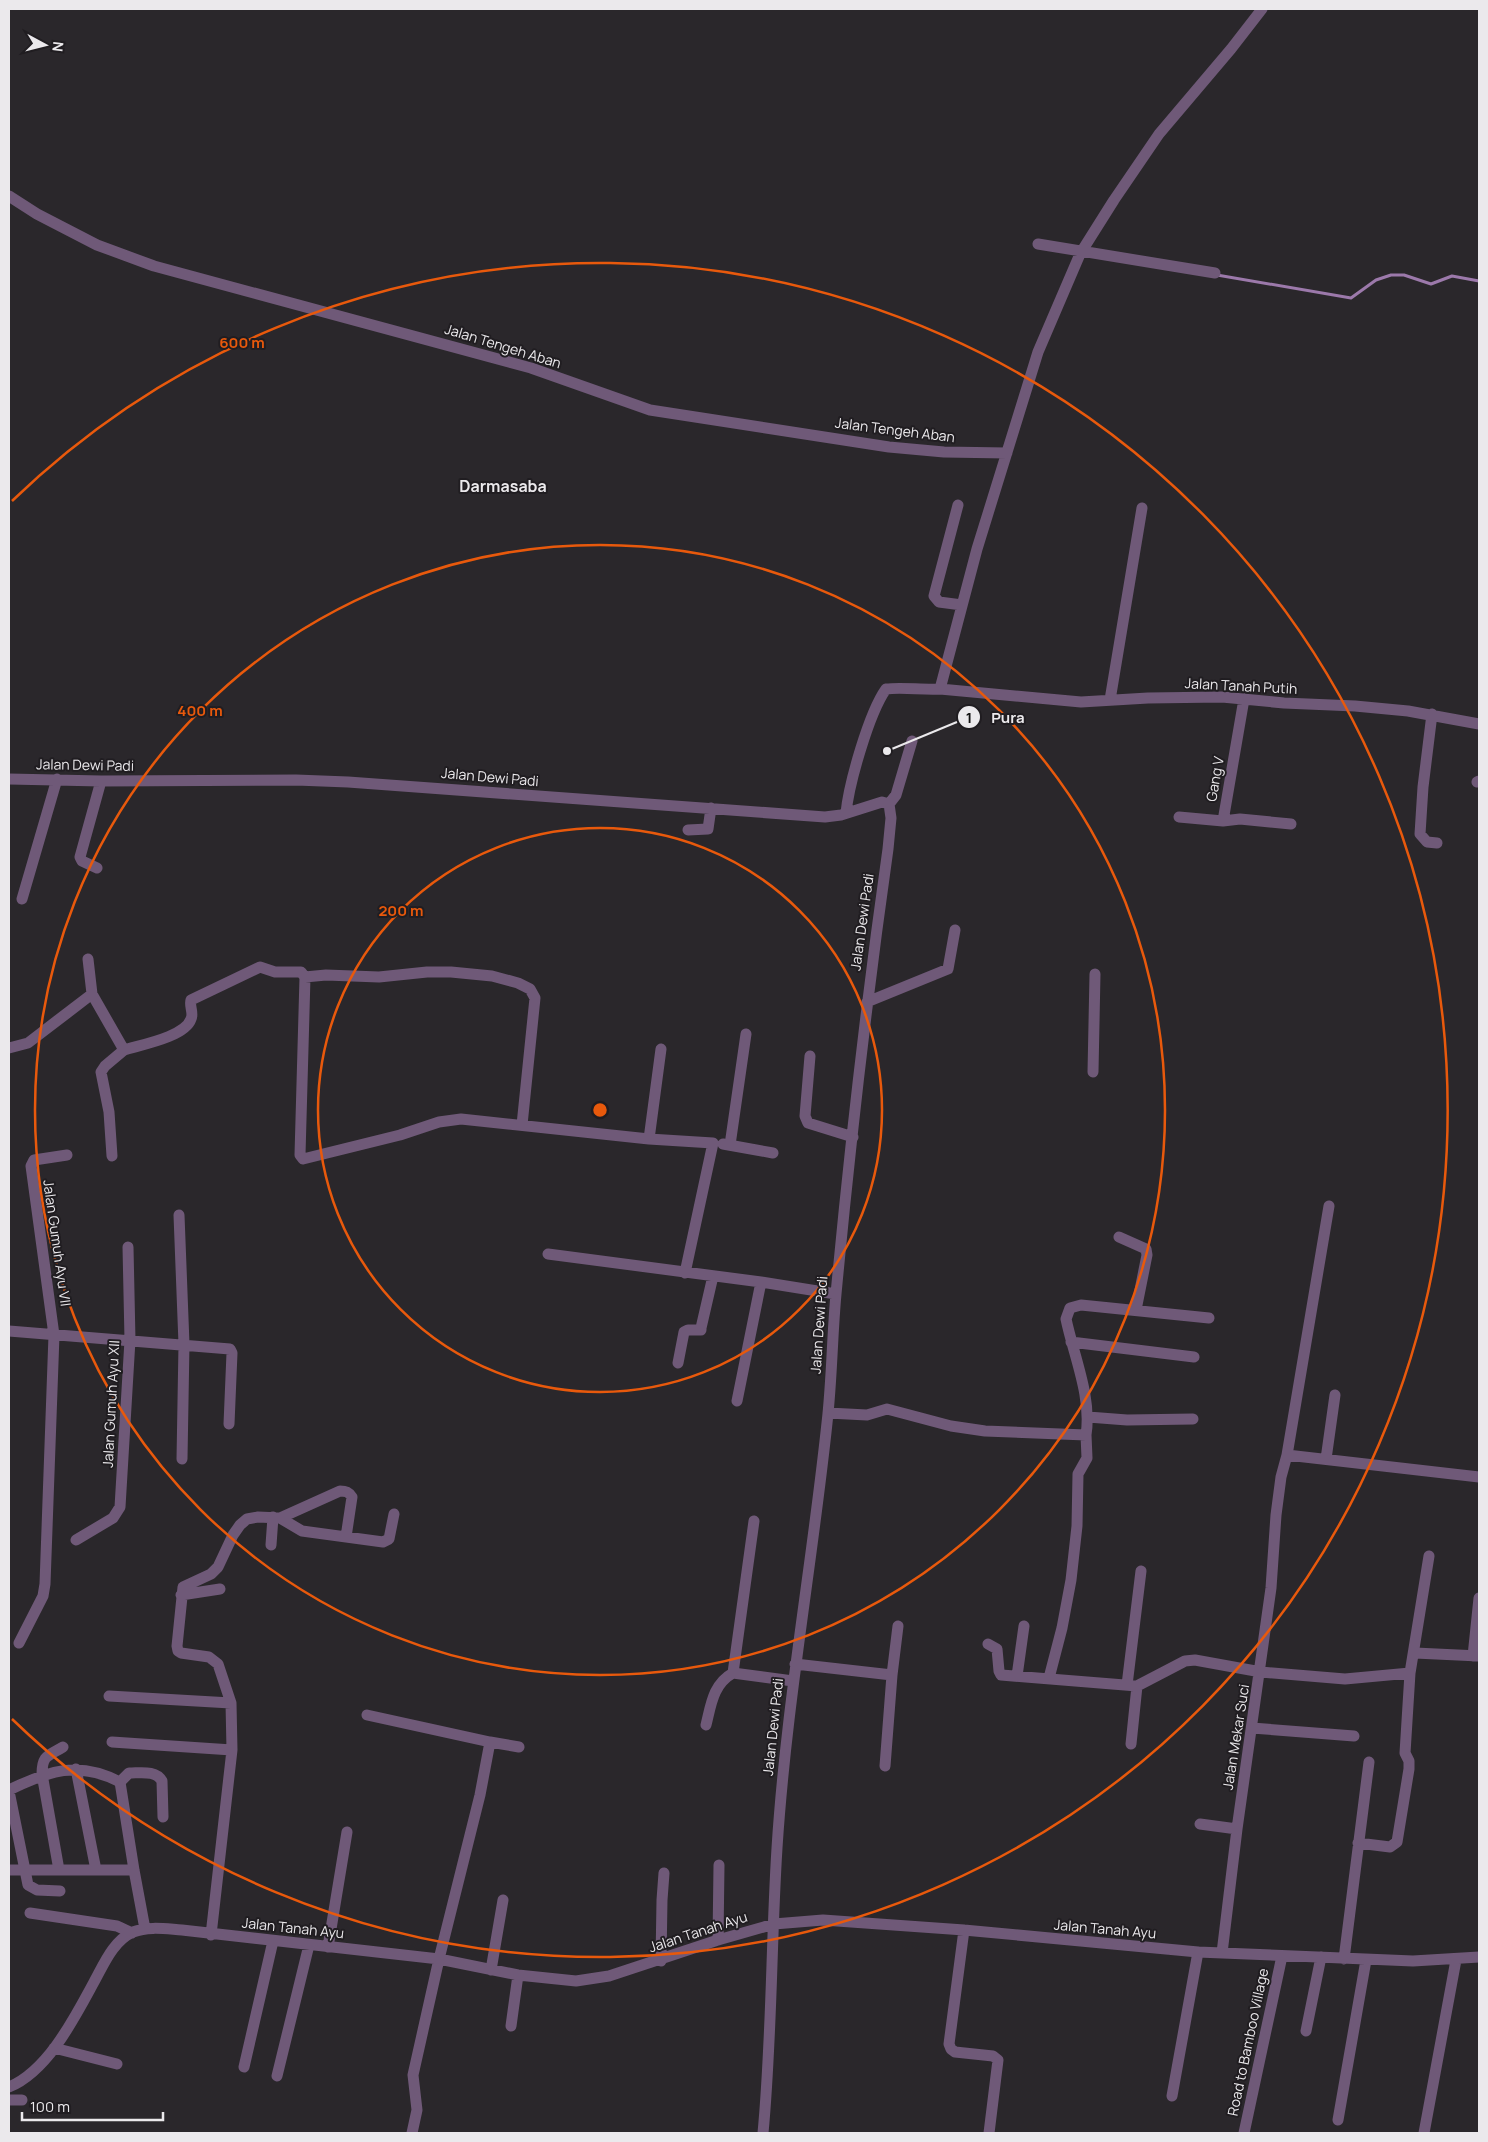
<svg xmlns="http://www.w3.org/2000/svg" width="1488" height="2142" font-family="Manrope,sans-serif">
<rect width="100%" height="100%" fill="#2a272b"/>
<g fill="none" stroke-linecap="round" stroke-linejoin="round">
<path stroke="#9c79ab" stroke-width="3" d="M1217,275L1351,298L1376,280L1391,275H1404L1431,284L1452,276L1479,281"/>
<path stroke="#6f5978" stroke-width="11" d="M9,196L37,214L97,245L154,266L531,368L650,410L889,447L944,452L1007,453
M1038,244L1215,273
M958,505L934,596L939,602L962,605
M940,689L977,549L1038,352L1080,254L1114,200L1159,134L1231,49L1262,9
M1110,700L1142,508
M1432,714L1423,787L1420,834L1427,842L1437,843
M9,779L101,781L296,780L348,782L825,817L841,815L882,802L889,804L891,818L888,849C867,997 850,1145 836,1294C832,1337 832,1380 827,1423C812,1565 786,1706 777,1848C771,1943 772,2038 763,2133
M1477,782L1479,781
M889,804L896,795L912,741
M846,813C849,783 869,713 886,689C901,687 923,690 940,689L1081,702L1148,698L1222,697L1284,703L1355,706L1408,711L1479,724
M1179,817L1223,821L1244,699
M1223,821L1240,819L1291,824
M688,830L708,829L711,808
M97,868L82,861L80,857L101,781
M22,899L57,779
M88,959L92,994
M305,977L300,1155L303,1159L400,1135L439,1122L461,1119L649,1139L713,1143L685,1273
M867,1002L948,969L955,930
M9,1048L28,1043L92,994L124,1050C140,1045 185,1037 191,1019C194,1013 189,1006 191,1000L260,967L275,972H301L305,977L326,975L379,977L427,972H451L492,976L518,983L530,989L535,998L522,1125
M810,1056L805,1116L808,1123L853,1137
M1093,1072L1095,974
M649,1139L661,1049
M723,1144L773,1153
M730,1145L746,1034
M112,1156L109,1112L101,1072L105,1066L124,1050
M179,1215L184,1344L182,1459
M1119,1237L1146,1249L1147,1255L1136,1310
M548,1254L761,1282L836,1294
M9,1331L230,1349L232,1353L229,1424
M1071,1342L1194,1357
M678,1363L684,1332L688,1330H701V1328L713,1276
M737,1401L761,1282
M828,1413L867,1415L887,1409L951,1426L985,1431L1086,1435C1092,1397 1074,1357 1066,1319L1070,1308L1081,1305L1209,1318
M1088,1417L1127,1420L1193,1419
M1287,1455L1479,1477
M1326,1459L1335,1395
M280,1518L340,1491C346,1491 349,1492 352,1497L346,1537
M754,1521L733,1673L793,1681
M76,1540L113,1518L120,1507L130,1340L128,1247
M271,1545L273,1517
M181,1595L220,1589
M19,1643L43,1596L45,1584L54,1335L31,1166L34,1160L67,1155
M988,1644L997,1649L999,1671L1001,1675L1137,1686L1131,1744
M1415,1653L1479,1656
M1473,1656L1479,1598
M795,1664L892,1675L898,1626
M1017,1676L1024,1626
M1049,1678L1062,1628L1071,1580L1077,1526L1078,1474L1087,1458L1086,1435
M1127,1685L1141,1571
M1137,1686L1185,1661L1195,1660L1261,1672L1345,1679L1410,1673L1429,1556
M109,1696L231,1703
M367,1715L490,1742L480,1795L439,1959L413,2075L417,2110L412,2133
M706,1725C711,1705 713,1684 733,1673
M1252,1728L1354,1736
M112,1742L232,1750
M490,1742L519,1747
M885,1766L892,1675
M76,1769L96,1870
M120,1782L129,1773C141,1773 156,1770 162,1781L163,1817
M9,1790C48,1771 78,1760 120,1782L134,1870L145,1929
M9,1791L28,1885L37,1890L60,1891
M1200,1824L1237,1829
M1358,1843L1390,1847L1397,1842L1409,1769V1761L1405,1753L1410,1673
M9,1870H134
M59,1870L42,1774C42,1755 48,1756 63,1747
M30,1913L117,1926L132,1933
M964,1930L949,2044L951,2049L955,2052L993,2056L998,2060L989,2133
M211,1935L232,1750L231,1703L218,1664L209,1657L181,1653L178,1651L177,1646L183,1587L211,1574L218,1567L233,1535L240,1525L247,1519L258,1517L280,1518L302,1531L383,1542L389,1539L394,1514
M718,1940L719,1865
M328,1947L347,1832
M1222,1953L1237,1829L1271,1588L1276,1515L1281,1477L1287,1455L1329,1206
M1344,1959L1369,1762
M661,1961L662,1900L664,1873
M491,1970L503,1900
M511,2026L518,1975
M1306,2031L1321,1957
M54,2048L117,2064
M244,2067L273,1941
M277,2076L309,1945
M9,2087C48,2071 75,2017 94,1982C104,1964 113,1941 133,1932C149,1926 166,1929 182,1930L439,1959L518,1975L576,1981L609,1976L718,1940L774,1924L823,1920L964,1930L1198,1952L1413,1961L1479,1957
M1172,2096L1198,1952
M9,2100H22
M1338,2120L1366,1960
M1244,2133L1282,1956
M1424,2133L1456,1960"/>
</g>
<g fill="none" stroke="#e8590c" stroke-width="2.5">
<circle cx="600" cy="1110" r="282"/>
<circle cx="600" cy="1110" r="565"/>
<path d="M12 501A847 847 0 1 1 12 1719"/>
</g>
<g text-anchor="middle" stroke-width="4" stroke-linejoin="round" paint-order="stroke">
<g font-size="14" fill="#ebe9ec" stroke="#201d21">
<text transform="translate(503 346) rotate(17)" y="5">Jalan Tengeh Aban</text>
<text transform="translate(895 430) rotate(7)" y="5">Jalan Tengeh Aban</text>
<text transform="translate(1241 686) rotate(3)" y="5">Jalan Tanah Putih</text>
<text transform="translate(85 765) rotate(1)" y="5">Jalan Dewi Padi</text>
<text transform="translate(490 777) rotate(5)" y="5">Jalan Dewi Padi</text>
<text transform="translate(1215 779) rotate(-80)" y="5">Gang V</text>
<text transform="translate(862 922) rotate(-82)" y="5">Jalan Dewi Padi</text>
<text transform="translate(57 1243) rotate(82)" y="5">Jalan Gumuh Ayu VII</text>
<text transform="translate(819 1325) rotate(-86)" y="5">Jalan Dewi Padi</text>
<text transform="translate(111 1404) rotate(-87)" y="5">Jalan Gumuh Ayu XII</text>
<text transform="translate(773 1727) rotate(-84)" y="5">Jalan Dewi Padi</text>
<text transform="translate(1236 1737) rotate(-81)" y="5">Jalan Mekar Suci</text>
<text transform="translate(293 1928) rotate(6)" y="5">Jalan Tanah Ayu</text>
<text transform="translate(1105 1929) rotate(5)" y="5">Jalan Tanah Ayu</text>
<text transform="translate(698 1932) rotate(-18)" y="5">Jalan Tanah Ayu</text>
<text transform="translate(1248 2042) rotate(-78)" y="5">Road to Bamboo Village</text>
</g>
<g font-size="16" font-weight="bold" fill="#ebe9ec" stroke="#201d21">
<text x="503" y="492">Darmasaba</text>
</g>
</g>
<circle cx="600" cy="1110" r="8" fill="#e8590c" stroke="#201d21" stroke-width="2.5"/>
<g font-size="15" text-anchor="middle" font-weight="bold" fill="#e8590c" stroke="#201d21" stroke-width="4" stroke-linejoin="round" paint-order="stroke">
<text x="242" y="348">600 m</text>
<text x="200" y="716">400 m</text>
<text x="401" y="916">200 m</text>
</g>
<path fill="none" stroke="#ebe9ec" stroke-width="2" d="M887 751L969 717"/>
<g fill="#ebe9ec" stroke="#201d21" stroke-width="2">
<circle cx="887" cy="751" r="5"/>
<circle cx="969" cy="717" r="12"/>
</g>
<g font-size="15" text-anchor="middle" font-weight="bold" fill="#111">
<text x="969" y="723">1</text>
</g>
<g font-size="15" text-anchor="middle" font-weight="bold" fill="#ebe9ec" stroke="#201d21" stroke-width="4" stroke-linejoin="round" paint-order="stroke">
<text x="1008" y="723">Pura</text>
</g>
<rect width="1488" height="2142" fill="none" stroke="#ebe9ec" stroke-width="20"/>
<g transform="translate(45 45) rotate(97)" stroke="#201d21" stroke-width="4" paint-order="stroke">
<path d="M0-4L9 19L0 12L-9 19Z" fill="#ebe9ec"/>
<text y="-8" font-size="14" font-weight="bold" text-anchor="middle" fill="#ebe9ec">N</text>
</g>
<path d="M22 2112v8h141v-8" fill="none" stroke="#ebe9ec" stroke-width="2.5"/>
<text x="30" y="2112" font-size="15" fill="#ebe9ec" stroke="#201d21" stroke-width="4" paint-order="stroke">100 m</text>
</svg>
